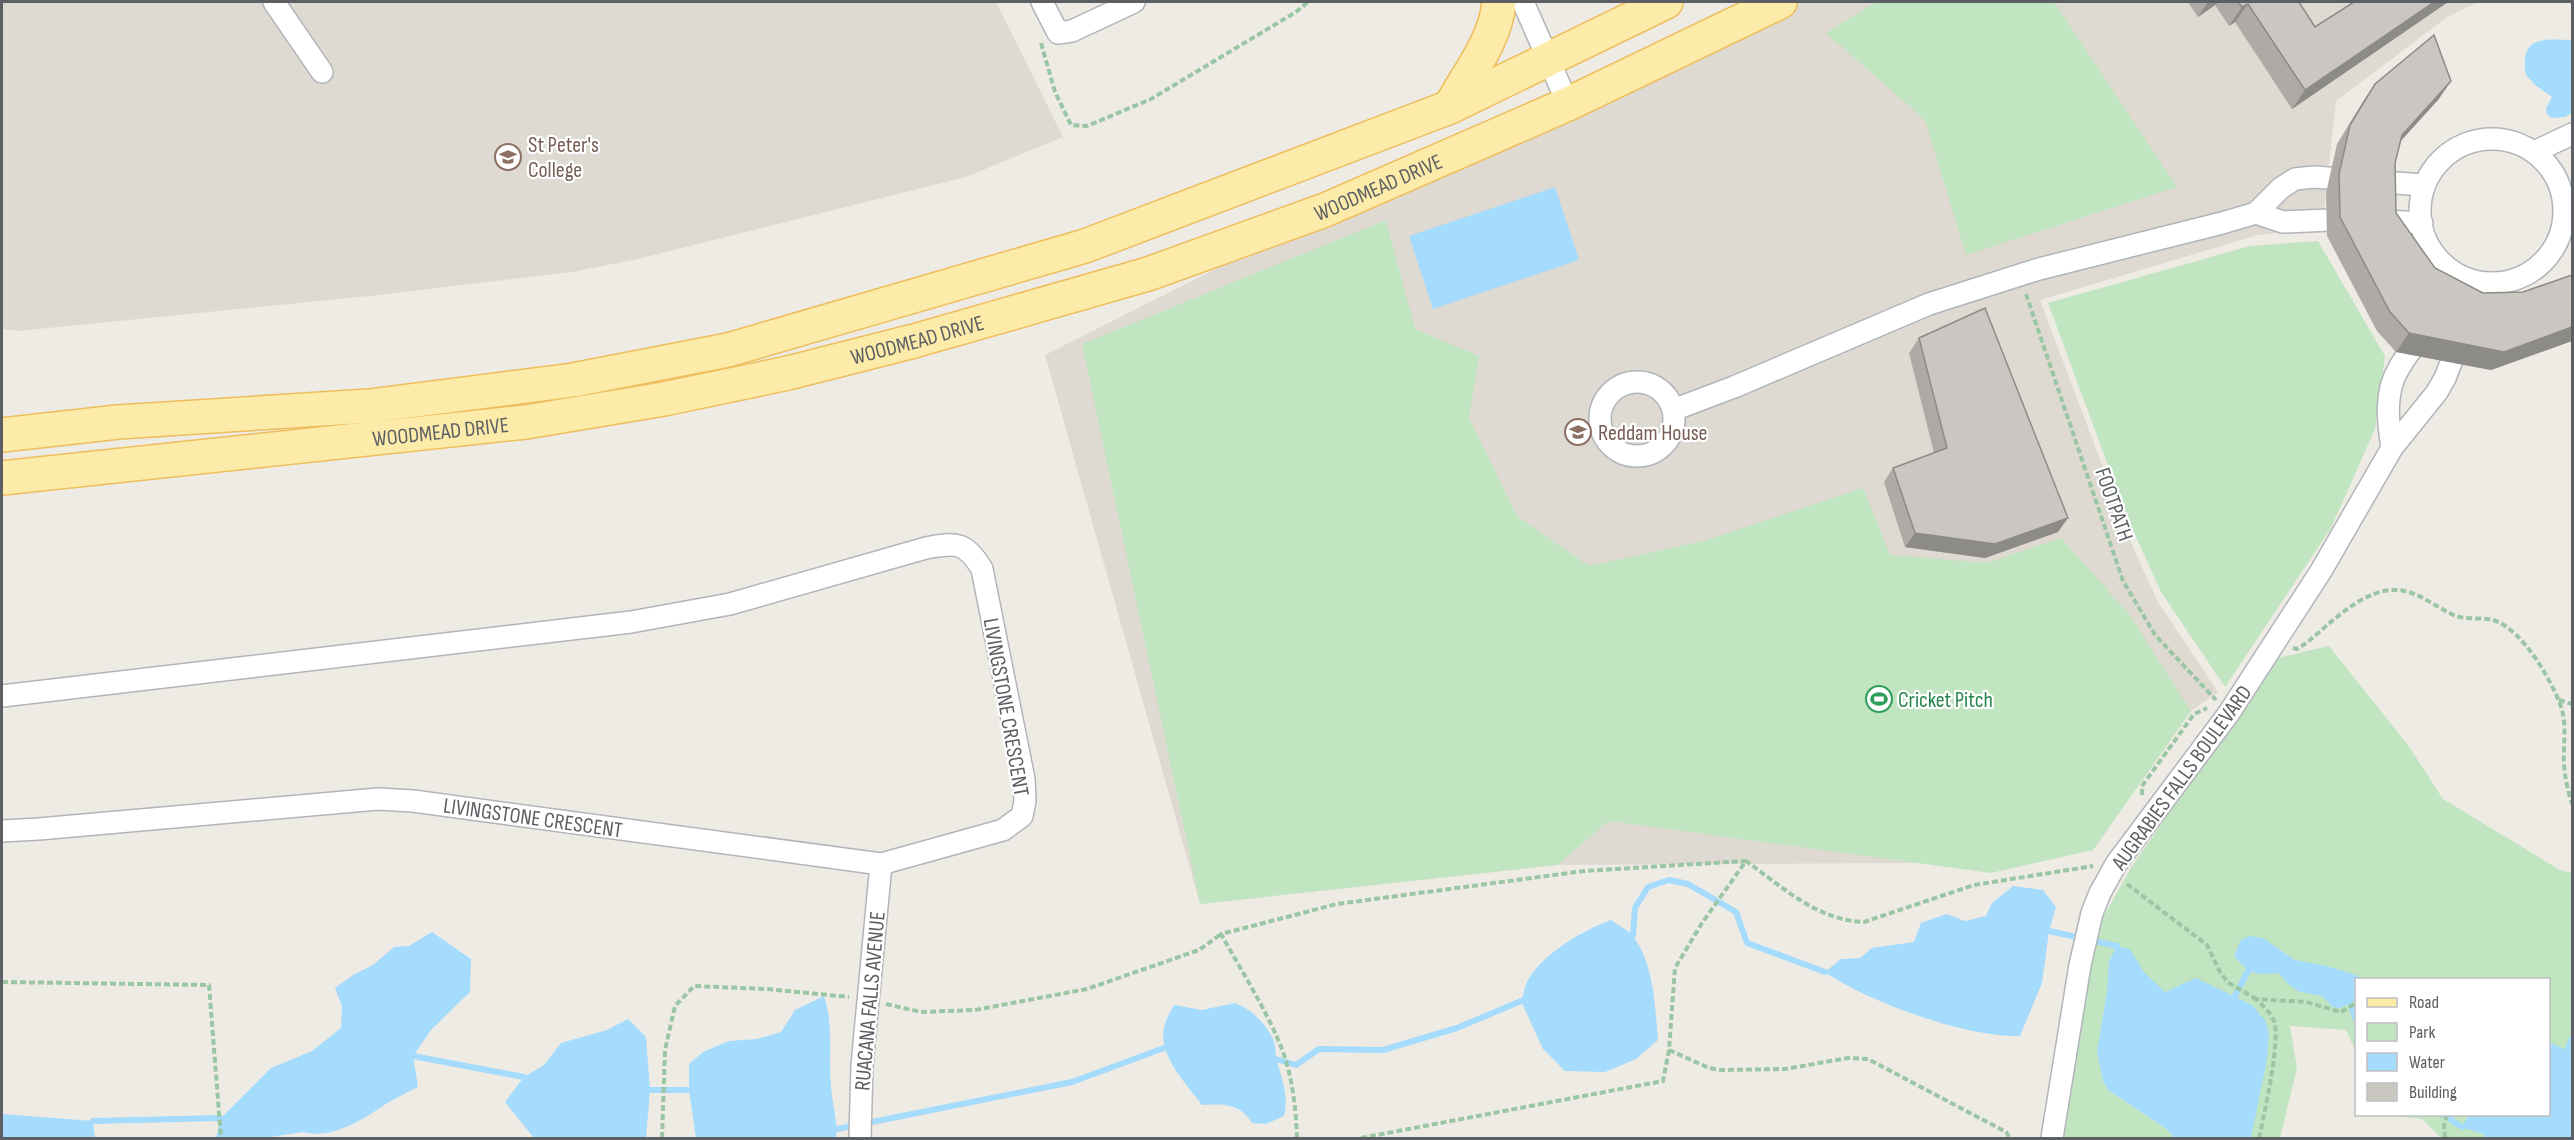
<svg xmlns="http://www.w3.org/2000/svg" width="2574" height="1140" font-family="'Sofia Sans Condensed',sans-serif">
<rect width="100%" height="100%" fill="#eeebe4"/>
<path fill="#dedad2" d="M2,2H996L1063,137L966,177L634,260L571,272L379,295L18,331L2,329Z
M1746,2H2478L2447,17L2336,101L2322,228L2258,235L2040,300L2135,552L2158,602L2218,692L2191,711L2093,850L1913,863L1557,865L1200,904L1045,355Z"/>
<path fill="#c2e5c1" d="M1876,2H2054L2177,187L1966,255L1925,120L1826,33Z
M1386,220L1415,329L1479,356L1469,418L1517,516L1589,566L1704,541L1863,488L1890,555L1987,563L2061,538L2129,614L2191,711L2093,850L1991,873L1609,821L1557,865L1200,904L1082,344Z
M2318,241L2385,356L2375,429L2331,528L2225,687L2161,592L2127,517L2048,303L2250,246Z
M2329,646L2408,745L2443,799L2560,870L2572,873V1138H2441L2422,1119L2388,1115L2548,1114V980H2356V1052L2346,1030L2290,1026L2297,1068L2280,1138H2062L2096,930L2132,866L2277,658Z"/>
<path fill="#a5dbfd" d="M2572,40V113L2565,117L2551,118L2547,114L2546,108L2552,97L2535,85L2526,75C2519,36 2543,39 2572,40Z
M1555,187L1579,260L1433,309L1409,236Z
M2013,886L2043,890L2056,907L2049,931L2042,983L2020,1036C1968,1038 1868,1002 1825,972L1841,959L1860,958L1872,948L1914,942L1921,923L1947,914L1965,921L1986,916L1992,903Z
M1611,920C1618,925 1628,930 1633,936C1654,964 1655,1006 1658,1040L1636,1059L1605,1072L1565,1071L1543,1049L1521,1001C1524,994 1525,984 1529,978C1547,951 1582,931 1611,920Z
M432,932L471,959L470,992L431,1030L413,1056L418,1087C408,1092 398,1097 389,1102C365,1118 333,1140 303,1132L263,1138H216L221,1118L271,1068L312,1051L341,1028L342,1006L335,988L353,975L373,965L394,947L409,946Z
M2249,936L2263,938L2295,960L2327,966L2359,976L2360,979L2356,980V1000L2340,1008L2333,1007L2322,996L2300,992L2288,984L2279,973C2255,975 2251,975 2234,956L2241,940Z
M2117,946L2130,949L2143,971L2165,992L2196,978L2252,1005L2265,1020L2269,1033L2267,1059L2251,1138H2175L2165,1128L2108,1090L2103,1081L2097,1051L2107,992L2109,961Z
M824,996C834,1026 828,1056 831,1086C832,1104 838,1121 836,1138H696L689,1090V1064L703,1052L729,1041L757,1039L781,1032L795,1010Z
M1235,1003C1251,1009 1264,1022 1272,1037C1276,1044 1275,1054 1277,1061C1282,1080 1289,1096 1284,1116L1266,1124L1252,1123C1240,1103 1222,1104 1202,1105C1186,1083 1158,1056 1164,1027C1166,1019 1171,1011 1174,1005L1202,1010Z
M628,1019L646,1037L650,1090L646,1138H534L505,1102L524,1077L544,1065L561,1043L607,1030Z
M2549,1044H2553L2572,1053V1138H2487L2485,1135L2462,1127L2469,1115L2548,1114Z
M2,1114L93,1121L95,1138H2Z"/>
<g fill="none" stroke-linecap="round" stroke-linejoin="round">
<path stroke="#a5dbfd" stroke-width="6" d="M2049,931L2117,946
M1633,935L1635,908L1648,887L1669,880L1688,884L1736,912L1747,943L1825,972
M2235,996L2248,971
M2350,1003L2356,1020
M2567,1051L2572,1039
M413,1056L524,1077
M1276,1059L1296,1065L1319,1049L1383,1050L1457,1028L1521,1001
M650,1090H689
M2442,1114L2462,1127
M93,1121L221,1118
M837,1129L1072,1082L1164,1048"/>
<defs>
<path id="minor" d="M274,2L322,72
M1042,2L1058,33L1072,31L1134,2
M1523,2L1568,104
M2420 211a72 72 0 1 1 144 0a72 72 0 1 1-144 0Z
M2534,152L2572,134
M2256,213L2283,222L2353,219L2422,223
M1600 419a37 37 0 1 1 74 0a37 37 0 1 1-74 0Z
M1673,410L1734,387L1929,304L2039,269L2222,223L2256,213L2281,188L2295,179L2314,177L2423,185
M2392,448C2388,422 2384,392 2399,368C2406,355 2416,345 2423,332
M2,696L631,622L730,604L926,548C956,542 966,542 982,569L1024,779L1025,801L1022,816L1003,830L881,864L413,801L378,799L39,829L2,831
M860,1138L862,1065L881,864
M2052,1138L2080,965L2092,913L2100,893L2116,864L2229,713L2321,571L2392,448L2437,392L2445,378L2482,284"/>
<g id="primary">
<path d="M1450,107C1468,74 1496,40 1499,2"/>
<path d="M2,435L118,422L369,406L573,380L728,350L1085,246L1450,107L1666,2"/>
<path id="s1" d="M2,478L526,422L664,399L788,373L914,341L1148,274L1325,210L1568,104L1780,2"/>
</g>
</defs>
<use href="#minor" stroke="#b1b5b9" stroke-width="24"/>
<use href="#primary" stroke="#eebe5d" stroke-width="36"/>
<path stroke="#9ac6a4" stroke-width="4" stroke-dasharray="6 3" stroke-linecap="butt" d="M1041,43L1055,92L1071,125L1087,126L1151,99L1296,12L1308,2
M2026,294L2123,581L2155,635L2216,700
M2293,648L2297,649L2305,644C2329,625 2353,598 2384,591C2413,585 2432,606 2456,616C2468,620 2481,617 2493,620C2522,629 2550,678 2560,704C2569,726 2561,750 2565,773C2566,783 2569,794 2572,804
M2559,700L2572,704
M2142,795V786L2194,714L2207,708
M2127,884L2207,945L2221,974L2229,983L2256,999
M2,982L209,985L221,1138
M886,1004L921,1012L975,1010L1087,989L1199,950L1221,934
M1669,1050L1709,1068L1721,1070L1785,1069L1848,1058L1868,1059L2006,1132L2010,1138
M662,1138L665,1050L675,1006L694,986L767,989L849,997
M1297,1138C1296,1107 1292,1073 1280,1044C1264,1006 1241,970 1221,934L1337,904L1584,871L1745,861
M1361,1138L1663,1081L1669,1050L1675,968L1702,923L1746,861C1781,886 1818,921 1864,922L1974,885L2093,866
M2259,1138C2264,1116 2281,1039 2274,1021C2271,1013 2262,1005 2256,999L2306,1002L2341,1012L2356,1003
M2445,1138L2444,1126L2447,1114"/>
<use href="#minor" stroke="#fff" stroke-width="21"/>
<use href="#primary" stroke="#fdebaa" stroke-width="33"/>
</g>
<path fill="#aeaaa6" d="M2188,2H2299L2315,27L2354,2H2448L2292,109L2235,22L2229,26L2215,5L2198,17Z
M2451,81L2438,100L2400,141L2395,163L2396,213L2435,268L2483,293L2523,292L2572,275V341L2491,370L2396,352L2377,331L2327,236L2326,193L2337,144L2362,103L2375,84Z
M1919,338L2058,532L1985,558L1905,547L1884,482L1893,468L1934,453L1909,353Z"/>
<path fill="#8d8b87" d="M2208,2H2218L2215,5L2198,17Z
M2434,2H2448L2292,109L2305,90Z
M2248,4L2235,22L2229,26L2242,7Z
M2451,81L2438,100L2389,154L2402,135Z
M2572,327V341L2491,370L2396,352L2409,333Z
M2068,518L2058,532L1985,558L1905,547L1915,533Z"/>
<path fill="#cac6c1" stroke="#8d8b87" stroke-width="1.5" d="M2238,2H2299L2315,27L2354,2H2434L2305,90L2248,4L2242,7Z
M2434,35L2451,81L2402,135L2395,163L2396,213L2435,268L2483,293L2523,292L2572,275V327L2504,352L2409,333L2390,312L2340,217L2339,174L2350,125L2375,84Z
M1985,308L2068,518L1995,544L1915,533L1893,468L1947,448L1919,338Z"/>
<defs>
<symbol id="school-ring" viewBox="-11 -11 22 22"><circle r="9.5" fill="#fff" stroke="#8d6e63" stroke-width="1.5"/><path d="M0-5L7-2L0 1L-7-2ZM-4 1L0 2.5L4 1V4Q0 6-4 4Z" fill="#8d6e63"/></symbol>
<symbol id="stadium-ring" viewBox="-11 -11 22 22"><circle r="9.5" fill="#fff" stroke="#2e9e5b" stroke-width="1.5"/><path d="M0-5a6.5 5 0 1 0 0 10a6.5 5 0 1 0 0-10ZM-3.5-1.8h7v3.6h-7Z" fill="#2e9e5b"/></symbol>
</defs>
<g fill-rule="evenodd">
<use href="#school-ring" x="493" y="142" width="30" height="30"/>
<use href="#school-ring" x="1563" y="417" width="30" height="30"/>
<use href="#stadium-ring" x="1864" y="684" width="30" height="30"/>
</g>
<g text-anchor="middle" stroke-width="4.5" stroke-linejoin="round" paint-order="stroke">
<g font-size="22" fill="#785e54" stroke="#fff" text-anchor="start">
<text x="528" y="152">St Peter's<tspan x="528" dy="25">College</tspan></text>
<text x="1598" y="440">Reddam House</text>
</g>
<g font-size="22" fill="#5c6064" stroke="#fff">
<text dy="8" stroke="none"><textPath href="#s1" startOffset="1413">WOODMEAD DRIVE</textPath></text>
<text dy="8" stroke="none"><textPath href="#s1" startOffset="927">WOODMEAD DRIVE</textPath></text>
<text dy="8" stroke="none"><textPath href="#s1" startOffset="441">WOODMEAD DRIVE</textPath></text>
<text transform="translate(2115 504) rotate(71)" y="8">FOOTPATH</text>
<text transform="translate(1007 707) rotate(80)" y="8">LIVINGSTONE CRESCENT</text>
<text transform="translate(2181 777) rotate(-54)" y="8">AUGRABIES FALLS BOULEVARD</text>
<text transform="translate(533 817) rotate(8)" y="8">LIVINGSTONE CRESCENT</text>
<text transform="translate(869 1001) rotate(-85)" y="8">RUACANA FALLS AVENUE</text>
</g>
<g font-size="22" fill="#27864d" stroke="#fff" text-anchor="start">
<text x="1898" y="707">Cricket Pitch</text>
</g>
</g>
<rect width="2574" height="1140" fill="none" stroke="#5c6064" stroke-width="6"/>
<rect x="2355" y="978" width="195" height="138" fill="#ffffff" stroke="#bebfc1" stroke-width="1.5"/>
<rect x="2367" y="998" width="30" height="9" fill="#fdebaa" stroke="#bebfc1" stroke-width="1.5"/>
<text x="2409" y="1008" font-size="18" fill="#5c6064">Road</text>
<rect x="2367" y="1023" width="30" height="18" fill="#c2e5c1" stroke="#bebfc1" stroke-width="1.5"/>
<text x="2409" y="1038" font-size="18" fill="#5c6064">Park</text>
<rect x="2367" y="1053" width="30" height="18" fill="#a5dbfd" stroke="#bebfc1" stroke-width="1.5"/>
<text x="2409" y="1068" font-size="18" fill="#5c6064">Water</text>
<rect x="2367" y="1083" width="30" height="18" fill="#cac6c1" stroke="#bebfc1" stroke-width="1.5"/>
<text x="2409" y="1098" font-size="18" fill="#5c6064">Building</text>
</svg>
